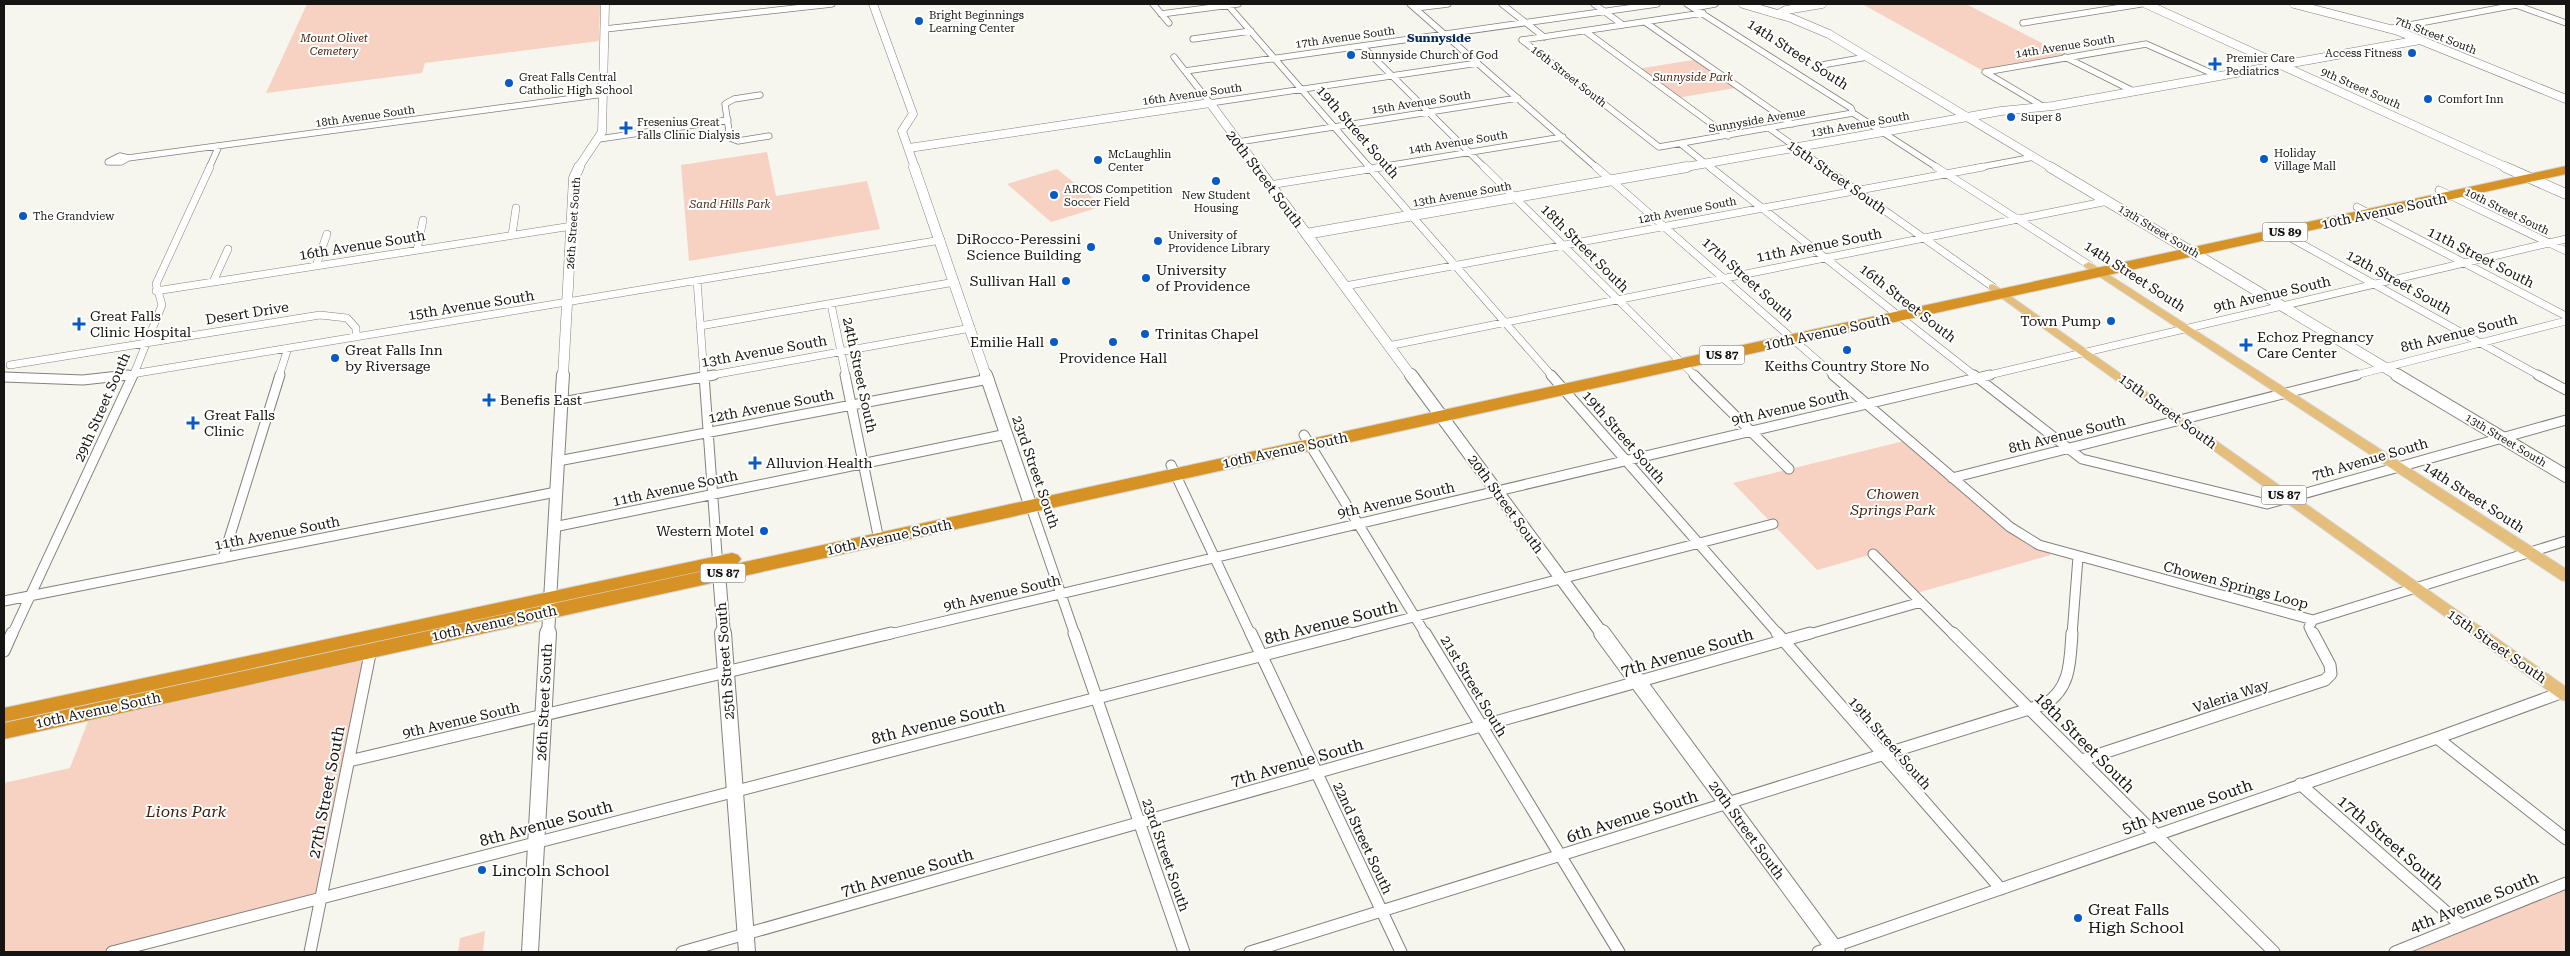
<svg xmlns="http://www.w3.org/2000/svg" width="2570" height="956" font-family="'Roboto Serif',serif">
<rect width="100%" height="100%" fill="#f6f6ee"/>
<path fill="#f7d1c2" d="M307,4H600L599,41L425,63L422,73L266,93Z
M1862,4H1966L2069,57L1985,72Z
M1699,59L1741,87L1677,98L1637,69Z
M767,152L776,196L867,181L880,229L689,261L681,165Z
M1057,169L1103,206L1051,222L1007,184Z
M1908,440L2039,545L2051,555L1913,594L1873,554L1817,570L1733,483Z
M370,650L322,897L110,952H4V783L70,768L92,711Z
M2566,883V952H2397Z
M485,931L483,952H458L460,938Z"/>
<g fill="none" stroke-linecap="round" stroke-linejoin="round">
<defs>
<path id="street-far3" d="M1153,4L1169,23
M1227,4L1370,168
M1410,4L1597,168
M1502,4L1544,37
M1594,4L1623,25
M1687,4L1851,108L1853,113L1938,168
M2516,5L2566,23
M1415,8L1448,4
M1693,8L1715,4
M1161,14L1238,4
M1645,22L1792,124
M2023,23L2141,4
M605,29L832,4
M2388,29L2521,4
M1585,31L1728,136
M1193,39L1251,31
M1522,40L1659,147L1853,113
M1522,40L1703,13
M1362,46L1485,168
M1174,57L1210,103L1478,63
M2065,57L2133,91
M1822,65L1867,57
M1185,71L1657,4
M760,95L734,99L725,104L730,138L738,141L769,136
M2044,107L1985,72L2146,44L2218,76
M1769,128L1825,168
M599,139L728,120
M1238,142L1518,98
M1681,144L1711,168
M120,156L128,158L121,162H108Z
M128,158L604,94
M209,168L219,146
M1374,168L1563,137
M1976,168L2034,157"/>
<path id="street-far2" d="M1369,167L1552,376
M1484,167L1695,376
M1596,167L1835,376
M1710,167L1975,376
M1823,167L1993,287
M1936,167L2089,265
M1269,185L1382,167
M2439,190L2566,251
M2357,207L2566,316
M2271,227L2540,376
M512,235L516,208
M417,250L423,220
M316,266L327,234
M697,280L704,376
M213,282L228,249
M1345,286L1983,167
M156,291L572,226
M831,304L846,376
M700,326L955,282
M1388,346L2108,201
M10,365L320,315L347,318L356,328V337
M120,376L941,240
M133,376L162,305L156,284L210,167
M279,376L288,348
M707,376L971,328
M1985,376L2566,239
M2352,376L2566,321"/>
<path id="street-far1" d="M704,375L718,568
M845,375L879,540
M1551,375L1779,635
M1694,375L1789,469
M1833,375L2010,527L2039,545L2313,620L2566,541
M1974,375L2082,459L2267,504L2566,420
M2538,375L2566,390
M4,377L83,380L128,375
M562,402L714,375
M1304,435L1426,635
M558,461L989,379
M1171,465L1251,635
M1952,478L2357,375
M1031,507L1075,635
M554,527L1007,434
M1873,554L1954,635
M223,558L280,375
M4,601L556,492
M2313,620L2309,627L2313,635
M12,635L133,375
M886,635L1990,375
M1344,635L1773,524
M1806,635L1921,602
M2072,635L2078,557"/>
<path id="street" d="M1074,633L1184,952
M1251,633L1401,952
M1425,633L1619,952
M1777,633L2001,889
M1953,633L2274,952
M4,651L12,633
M2437,738L2566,839
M2082,760L2325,680L2331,674L2330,665L2313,633
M349,761L891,633
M2300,784L2461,925
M112,952L1349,633
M310,952L371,649
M682,952L1810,633
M1250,952L2045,704C2071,688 2070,661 2072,633
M1818,952L2437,738L2566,691
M2395,952L2566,883"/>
<path id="secondary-far3" d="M873,4L913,114L902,131L915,168
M1743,4L1791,18L1829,34L2052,168
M2146,4L2508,168
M2294,4L2398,31L2566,99
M1778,14L1786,10L1822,4
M909,148L1210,103L1258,168
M578,168L602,132L605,4
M1680,168L2001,111L2053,106L2420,40"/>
<path id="secondary-far2" d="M914,167L986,376
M1257,167L1411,376
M2050,167L2399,376
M2505,167L2566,194
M1306,234L1687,167
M563,376L574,178L579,167"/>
<path id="secondary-far1" d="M986,375L1031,507
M1411,375L1603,635
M2397,375L2566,476
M562,390L563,375
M719,573L724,635
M548,635L562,392"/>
<path id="secondary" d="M723,633L747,952
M1602,633L1837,952
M530,952L548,633"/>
<path id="primary" d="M2089,262L2566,569V581L2561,580L2085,267L2083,265Z
M1993,284L2566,687V701L2560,699L1989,289V285Z"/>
<path id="highway" d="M2566,166V174L4,739V723Z
M732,553L738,555L741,559L738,563L4,722V708Z"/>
</defs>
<use href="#street-far3" stroke="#83827b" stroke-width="7"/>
<use href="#street-far2" stroke="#83827b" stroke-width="8"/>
<use href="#street-far1" stroke="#83827b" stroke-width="11"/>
<use href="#street" stroke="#83827b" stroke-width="13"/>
<use href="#secondary-far3" stroke="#83827b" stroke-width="9"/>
<use href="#secondary-far2" stroke="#83827b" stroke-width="11"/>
<use href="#secondary-far1" stroke="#83827b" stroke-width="14"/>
<use href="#secondary" stroke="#83827b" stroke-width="18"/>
<use href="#primary" stroke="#d5d5d5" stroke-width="2"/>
<use href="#highway" stroke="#d5d5d5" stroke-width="2"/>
<use href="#street-far3" stroke="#fff" stroke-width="5.5"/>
<use href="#street-far2" stroke="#fff" stroke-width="7"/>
<use href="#street-far1" stroke="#fff" stroke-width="9"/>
<use href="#street" stroke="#fff" stroke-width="11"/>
<use href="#secondary-far3" stroke="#fff" stroke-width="8"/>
<use href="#secondary-far2" stroke="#fff" stroke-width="10"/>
<use href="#secondary-far1" stroke="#fff" stroke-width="12"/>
<use href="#secondary" stroke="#fff" stroke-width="16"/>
<use href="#primary" fill="#e6be7c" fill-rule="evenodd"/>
<use href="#highway" fill="#d69224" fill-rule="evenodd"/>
</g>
<g fill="#095ac4" stroke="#fffffe" stroke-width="2">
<circle cx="919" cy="21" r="5"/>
<circle cx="2412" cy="53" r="5"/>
<circle cx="1351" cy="55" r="5"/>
<path d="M2212.5 56.5h5v5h5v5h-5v5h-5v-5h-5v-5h5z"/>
<circle cx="509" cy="83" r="5"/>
<circle cx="2428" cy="99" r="5"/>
<circle cx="2011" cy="117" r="5"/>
<path d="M623.5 120.5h5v5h5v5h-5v5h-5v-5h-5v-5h5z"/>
<circle cx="2264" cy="159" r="5"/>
<circle cx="1098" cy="160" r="5"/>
<circle cx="1216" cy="181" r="5"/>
<circle cx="1054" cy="195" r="5"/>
<circle cx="23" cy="216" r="5"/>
<circle cx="1158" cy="241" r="5"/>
<circle cx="1091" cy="247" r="5"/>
<circle cx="1146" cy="278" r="5"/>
<circle cx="1066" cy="281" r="5"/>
<circle cx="2111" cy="321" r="5"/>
<path d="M76.5 316.5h5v5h5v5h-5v5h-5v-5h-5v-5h5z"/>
<circle cx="1145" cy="334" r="5"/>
<circle cx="1054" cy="342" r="5"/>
<circle cx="1113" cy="342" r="5"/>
<path d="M2243.5 337.5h5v5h5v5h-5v5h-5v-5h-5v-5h5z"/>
<circle cx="1847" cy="350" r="5"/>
<circle cx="335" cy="358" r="5"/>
<path d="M486.5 392.5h5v5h5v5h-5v5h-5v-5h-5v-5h5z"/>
<path d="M190.5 415.5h5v5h5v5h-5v5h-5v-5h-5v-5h5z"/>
<path d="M752.5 455.5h5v5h5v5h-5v5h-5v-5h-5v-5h5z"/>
<circle cx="764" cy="531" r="5"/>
<circle cx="482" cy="870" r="5"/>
<circle cx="2078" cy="918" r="5"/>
</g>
<g text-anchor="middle" stroke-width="4" stroke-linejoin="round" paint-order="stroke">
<g font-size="11" fill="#161513" stroke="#fffffe" text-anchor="start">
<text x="929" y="19">Bright Beginnings<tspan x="929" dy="13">Learning Center</tspan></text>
<text x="2402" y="57" text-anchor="end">Access Fitness</text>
<text x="1361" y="59">Sunnyside Church of God</text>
<text x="2226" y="62">Premier Care<tspan x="2226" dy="13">Pediatrics</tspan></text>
<text x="519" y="81">Great Falls Central<tspan x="519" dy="13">Catholic High School</tspan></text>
<text x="2438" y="103">Comfort Inn</text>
<text x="2021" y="121">Super 8</text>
<text x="637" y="126">Fresenius Great<tspan x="637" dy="13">Falls Clinic Dialysis</tspan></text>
<text x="2274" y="157">Holiday<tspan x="2274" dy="13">Village Mall</tspan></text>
<text x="1108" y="158">McLaughlin<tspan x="1108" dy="13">Center</tspan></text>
<text x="1064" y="193">ARCOS Competition<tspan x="1064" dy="13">Soccer Field</tspan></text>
<text x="1216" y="199" text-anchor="middle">New Student<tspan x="1216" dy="13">Housing</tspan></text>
<text x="33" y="220">The Grandview</text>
<text x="1168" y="239">University of<tspan x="1168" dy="13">Providence Library</tspan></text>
</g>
<g font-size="11" fill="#161513" stroke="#fffffe">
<text transform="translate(2436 35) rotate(21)" y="4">7th Street South</text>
<text transform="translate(1345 37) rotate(-8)" y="4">17th Avenue South</text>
<text transform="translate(2065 46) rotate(-9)" y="4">14th Avenue South</text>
<text transform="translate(1569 76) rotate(38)" y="4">16th Street South</text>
<text transform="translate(2361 88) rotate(24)" y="4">9th Street South</text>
<text transform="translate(1192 94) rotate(-8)" y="4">16th Avenue South</text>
<text transform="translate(1421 102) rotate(-9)" y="4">15th Avenue South</text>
<text transform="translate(365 116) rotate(-8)" y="4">18th Avenue South</text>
<text transform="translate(1757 120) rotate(-10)" y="4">Sunnyside Avenue</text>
<text transform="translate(1860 124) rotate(-10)" y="4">13th Avenue South</text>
<text transform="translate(1458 142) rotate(-9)" y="4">14th Avenue South</text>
<text transform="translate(1462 194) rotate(-10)" y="4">13th Avenue South</text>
<text transform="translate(1687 210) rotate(-11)" y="4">12th Avenue South</text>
<text transform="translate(2507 211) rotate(26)" y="4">10th Street South</text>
<text transform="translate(573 223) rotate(-86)" y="4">26th Street South</text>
<text transform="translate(2159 231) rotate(31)" y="4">13th Street South</text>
<text transform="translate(2506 440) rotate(31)" y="4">13th Street South</text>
</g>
<g font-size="11" font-style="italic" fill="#431e0f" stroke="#fffffe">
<text x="334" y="42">Mount Olivet<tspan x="334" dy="13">Cemetery</tspan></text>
<text x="1693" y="81">Sunnyside Park</text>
<text x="730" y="208">Sand Hills Park</text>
</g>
<g font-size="12" font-weight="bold" fill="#062a5d" stroke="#fffffe">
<text x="1439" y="42">Sunnyside</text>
</g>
<g fill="#fffffe" stroke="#5c5b5a" stroke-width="1">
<rect x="2262.5" y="222.5" width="45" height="19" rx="4"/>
<rect x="1699.5" y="345.5" width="45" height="19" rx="4"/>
<rect x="2261.5" y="485.5" width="45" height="19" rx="4"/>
<rect x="700.5" y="563.5" width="45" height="19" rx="4"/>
</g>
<g font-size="12" font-weight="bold" fill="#161513">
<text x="2285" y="236">US 89</text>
<text x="1722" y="359">US 87</text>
<text x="2284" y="499">US 87</text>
<text x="723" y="577">US 87</text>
</g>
<g font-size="14" fill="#161513" stroke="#fffffe">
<text transform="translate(1798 54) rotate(33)" y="5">14th Street South</text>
<text transform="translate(1358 132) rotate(49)" y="5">19th Street South</text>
<text transform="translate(1837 177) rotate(35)" y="5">15th Street South</text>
<text transform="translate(1265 179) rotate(53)" y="5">20th Street South</text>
<text transform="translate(2384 211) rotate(-12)" y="5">10th Avenue South</text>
<text transform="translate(362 245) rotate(-9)" y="5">16th Avenue South</text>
<text transform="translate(1819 245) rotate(-11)" y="5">11th Avenue South</text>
<text transform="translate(1585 248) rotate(45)" y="5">18th Street South</text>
<text transform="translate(2481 257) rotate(27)" y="5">11th Street South</text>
<text transform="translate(2135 276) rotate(33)" y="5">14th Street South</text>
<text transform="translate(1748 279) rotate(42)" y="5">17th Street South</text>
<text transform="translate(2399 282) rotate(29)" y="5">12th Street South</text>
<text transform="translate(2272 294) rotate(-13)" y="5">9th Avenue South</text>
<text transform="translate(1908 303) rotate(38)" y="5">16th Street South</text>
<text transform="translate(471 305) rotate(-9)" y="5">15th Avenue South</text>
<text transform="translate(247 313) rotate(-9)" y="5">Desert Drive</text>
<text transform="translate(1827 332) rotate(-12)" y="5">10th Avenue South</text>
<text transform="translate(2459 333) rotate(-14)" y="5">8th Avenue South</text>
<text transform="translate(764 351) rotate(-10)" y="5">13th Avenue South</text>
<text transform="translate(860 375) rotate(78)" y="5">24th Street South</text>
<text transform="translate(771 406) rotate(-11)" y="5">12th Avenue South</text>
<text transform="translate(102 407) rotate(-66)" y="5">29th Street South</text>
<text transform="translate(1790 407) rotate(-13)" y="5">9th Avenue South</text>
<text transform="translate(2168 411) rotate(36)" y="5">15th Street South</text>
<text transform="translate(2067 434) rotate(-14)" y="5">8th Avenue South</text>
<text transform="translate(1624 437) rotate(49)" y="5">19th Street South</text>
<text transform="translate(1285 450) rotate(-12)" y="5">10th Avenue South</text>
<text transform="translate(2370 459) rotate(-16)" y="5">7th Avenue South</text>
<text transform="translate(1036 472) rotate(71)" y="5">23rd Street South</text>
<text transform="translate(675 488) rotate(-12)" y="5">11th Avenue South</text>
<text transform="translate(2474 497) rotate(33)" y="5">14th Street South</text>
<text transform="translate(1396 500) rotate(-13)" y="5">9th Avenue South</text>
<text transform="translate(1506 504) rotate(54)" y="5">20th Street South</text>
<text transform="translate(277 533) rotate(-11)" y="5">11th Avenue South</text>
<text transform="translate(889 537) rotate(-12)" y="5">10th Avenue South</text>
<text transform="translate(2236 585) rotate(15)" y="5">Chowen Springs Loop</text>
<text transform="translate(1002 593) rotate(-13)" y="5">9th Avenue South</text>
<text transform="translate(494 623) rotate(-12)" y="5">10th Avenue South</text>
<text transform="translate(2497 646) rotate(35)" y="5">15th Street South</text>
<text transform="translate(725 661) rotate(-94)" y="5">25th Street South</text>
<text transform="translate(1474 686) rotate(59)" y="5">21st Street South</text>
<text transform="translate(2231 696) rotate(-18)" y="5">Valeria Way</text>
<text transform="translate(544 702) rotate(-87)" y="5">26th Street South</text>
<text transform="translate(98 710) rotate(-12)" y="5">10th Avenue South</text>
<text transform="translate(461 720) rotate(-13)" y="5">9th Avenue South</text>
<text transform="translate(1890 743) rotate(49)" y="5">19th Street South</text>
<text transform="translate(1747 830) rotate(54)" y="5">20th Street South</text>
<text transform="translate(1363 838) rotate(65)" y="5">22nd Street South</text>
<text transform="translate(1166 855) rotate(71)" y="5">23rd Street South</text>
</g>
<g font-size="14" fill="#161513" stroke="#fffffe" text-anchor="start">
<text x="1081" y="244" text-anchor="end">DiRocco-Peressini<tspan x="1081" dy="16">Science Building</tspan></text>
<text x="1156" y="275">University<tspan x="1156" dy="16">of Providence</tspan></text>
<text x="1056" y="286" text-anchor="end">Sullivan Hall</text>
<text x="90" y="321">Great Falls<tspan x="90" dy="16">Clinic Hospital</tspan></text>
<text x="2101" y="326" text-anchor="end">Town Pump</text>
<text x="1155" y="339">Trinitas Chapel</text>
<text x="2257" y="342">Echoz Pregnancy<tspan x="2257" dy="16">Care Center</tspan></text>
<text x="1044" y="347" text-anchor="end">Emilie Hall</text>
<text x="345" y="355">Great Falls Inn<tspan x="345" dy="16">by Riversage</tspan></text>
<text x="1113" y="363" text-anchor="middle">Providence Hall</text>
<text x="1847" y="371" text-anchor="middle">Keiths Country Store No</text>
<text x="500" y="405">Benefis East</text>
<text x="204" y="420">Great Falls<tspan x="204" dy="16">Clinic</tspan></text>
<text x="766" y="468">Alluvion Health</text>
<text x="754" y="536" text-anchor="end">Western Motel</text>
</g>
<g font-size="14" font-style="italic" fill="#431e0f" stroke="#fffffe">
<text x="1893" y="499">Chowen<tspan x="1893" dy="16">Springs Park</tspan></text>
</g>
<g font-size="16" fill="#161513" stroke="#fffffe">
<text transform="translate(1331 622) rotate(-14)" y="6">8th Avenue South</text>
<text transform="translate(1687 652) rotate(-16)" y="6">7th Avenue South</text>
<text transform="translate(938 722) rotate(-14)" y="6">8th Avenue South</text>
<text transform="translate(2085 742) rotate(45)" y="6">18th Street South</text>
<text transform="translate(1297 762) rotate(-16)" y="6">7th Avenue South</text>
<text transform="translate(326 792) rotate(-79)" y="6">27th Street South</text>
<text transform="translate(2187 806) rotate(-19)" y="6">5th Avenue South</text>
<text transform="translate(1632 816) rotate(-18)" y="6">6th Avenue South</text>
<text transform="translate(546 823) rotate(-15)" y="6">8th Avenue South</text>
<text transform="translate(2391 842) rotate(41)" y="6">17th Street South</text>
<text transform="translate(907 872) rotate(-16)" y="6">7th Avenue South</text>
<text transform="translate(2474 902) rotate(-22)" y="6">4th Avenue South</text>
</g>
<g font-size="16" font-style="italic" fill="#431e0f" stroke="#fffffe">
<text x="186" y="817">Lions Park</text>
</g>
<g font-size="16" fill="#161513" stroke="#fffffe" text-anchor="start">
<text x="492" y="876">Lincoln School</text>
<text x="2088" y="915">Great Falls<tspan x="2088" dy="18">High School</tspan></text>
</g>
</g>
<rect width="2570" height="956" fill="none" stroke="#161513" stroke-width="10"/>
</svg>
